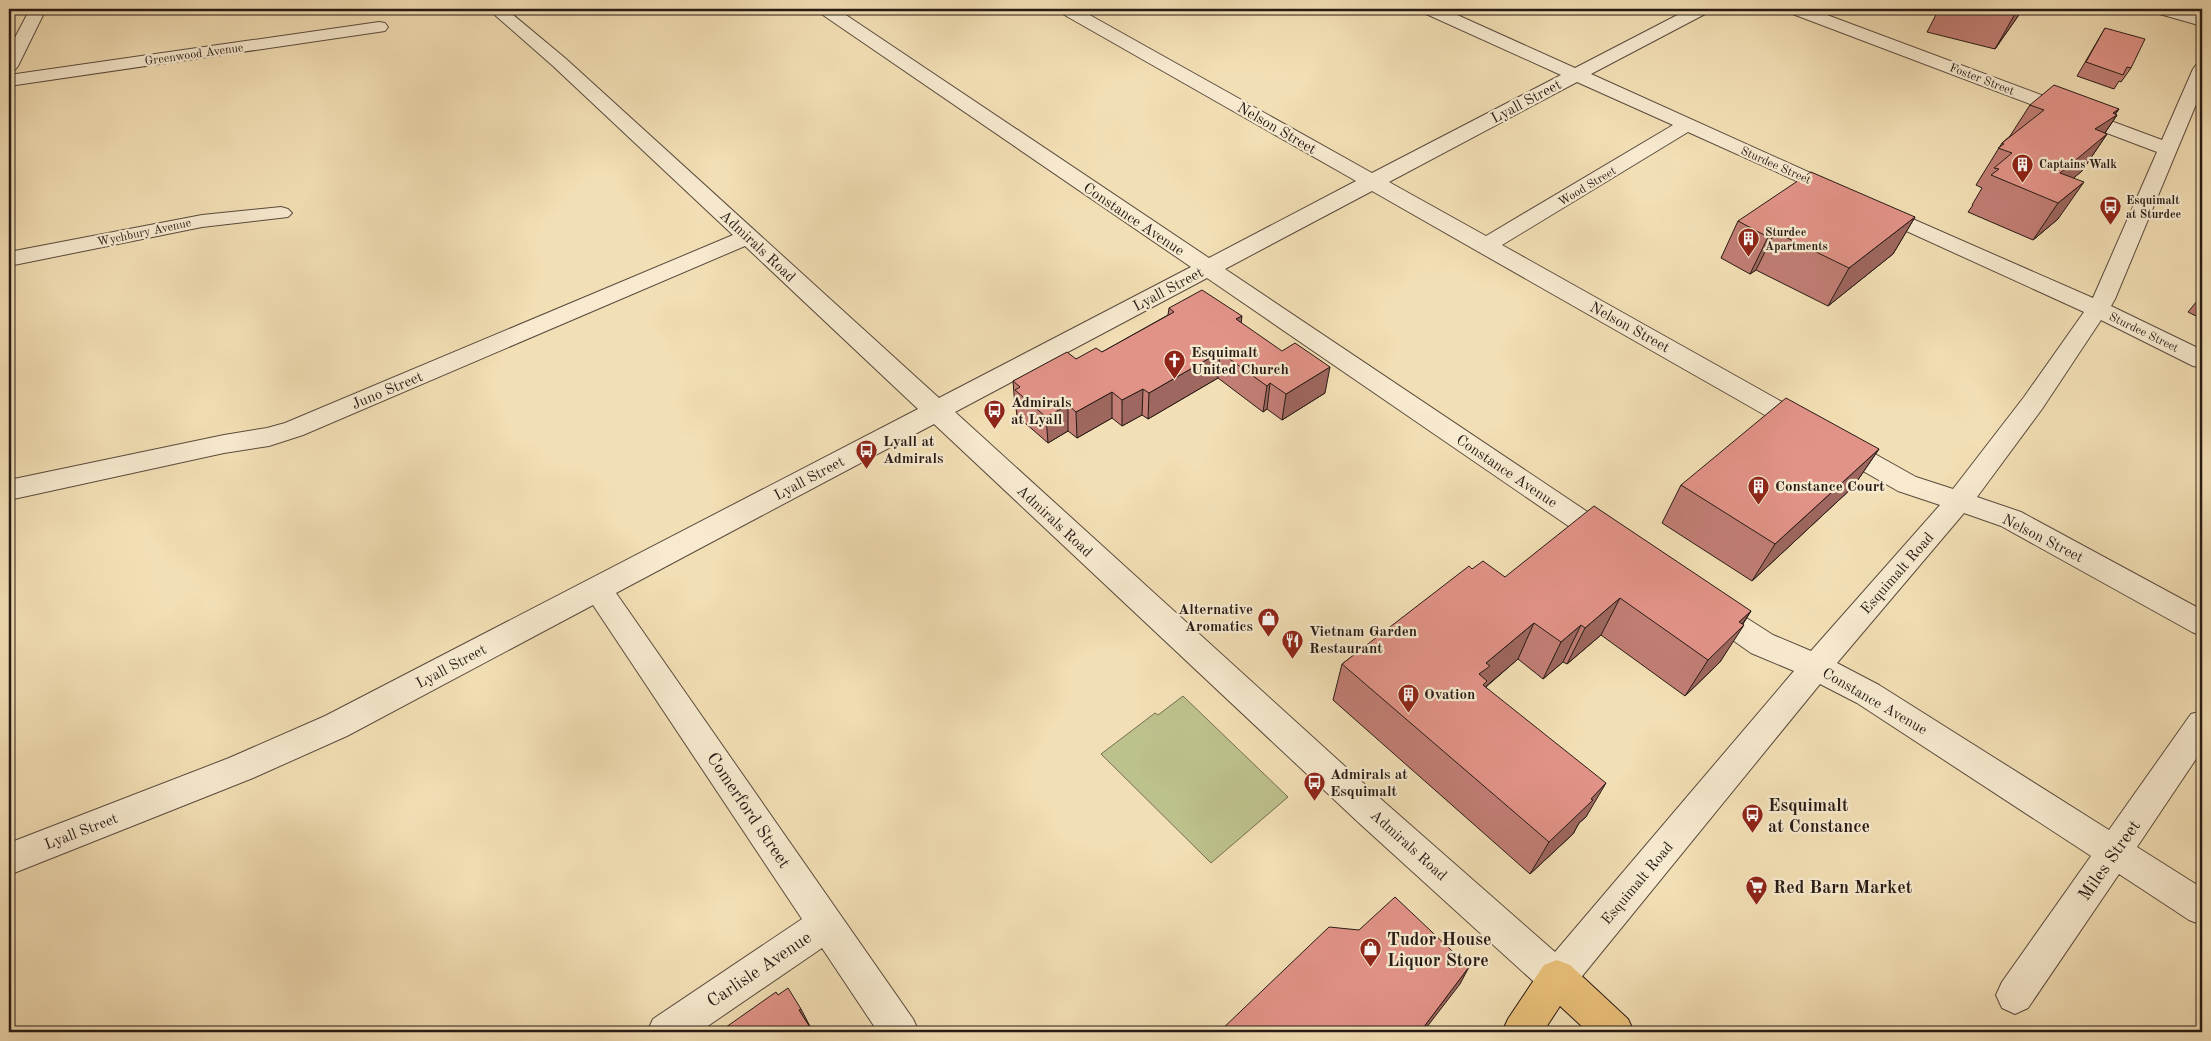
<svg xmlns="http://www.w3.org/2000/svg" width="2211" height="1041" font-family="'Old Standard TT',serif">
<rect width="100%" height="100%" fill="#f3dfb5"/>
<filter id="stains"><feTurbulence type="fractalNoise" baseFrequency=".004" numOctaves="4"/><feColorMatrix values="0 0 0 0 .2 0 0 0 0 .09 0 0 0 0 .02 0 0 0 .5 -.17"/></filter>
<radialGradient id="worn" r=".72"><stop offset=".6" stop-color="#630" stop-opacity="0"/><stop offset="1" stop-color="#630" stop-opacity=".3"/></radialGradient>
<path fill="#bdc18c" stroke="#726e50" d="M1183,696L1288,797L1211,863L1101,754L1155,713L1158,715Z"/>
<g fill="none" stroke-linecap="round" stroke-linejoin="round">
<defs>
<path id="minor" d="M30,9H46L18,66L15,70L9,71V49Z
M488,9H506L565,58L939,398L1191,267L820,13L818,9H837L1209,258L1356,181L1061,13L1059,9H1079L1372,173L1561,75L1424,13L1422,9H1444L1575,68L1689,9H1709L1707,13L1591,74L1846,189L1849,193L1846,197L1839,199L1832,197L1688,132L1502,245L1916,477L1953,489L2024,397L2084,312L1869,214L1865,210L1869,206L1876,204L1883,206L2093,298L2157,152L1790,13L1788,9H1811L2162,140L2193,69L2196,65L2202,64V90L2115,299L2111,306L2202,350V368L2193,366L2101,320L2042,409L1977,497L2021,512L2202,610V636L2192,632L2001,526L1964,513L1837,663L1879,685L2109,830L2191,714L2202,711V750L2137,847L2202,888V925L2189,920L2119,874L2028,1008L2015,1014L2002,1008L1996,995L2002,982L2091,856L1857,703L1820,684L1570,991L1557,996L1544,991L1358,822L934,424L616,593L913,1019L919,1032H878L822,948L699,1032H647L653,1019L802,919L593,605L347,736L253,778L9,875V843L229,758L325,716L918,409L745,246L303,435L269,446L224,453L9,500V480L224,435L267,428L285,423L733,235L553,66ZM1577,82L1673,125L1486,236L1389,182ZM1372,191L1898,491L1940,505L1811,651L1773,635L1720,601L1710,597L1700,601L1695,609L1700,617L1751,653L1794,671L1555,952L1382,800L955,412L1207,278L1599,547L1609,551L1619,547L1623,540L1619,533L1225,269Z
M2154,9H2179L2202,16V26L2156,13Z
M379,22L385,23L388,27L385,31L9,86V75Z
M281,207L288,209L292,213L288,217L202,227L9,266V252L202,215Z"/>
<path id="major" d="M1557,960L1570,965L1628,1019L1634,1032H1588L1560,1006L1543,1032H1502L1508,1019L1544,965Z"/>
</defs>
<use href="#minor" stroke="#594b3d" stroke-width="2"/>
<use href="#major" stroke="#261a15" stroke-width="2"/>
<use href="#minor" fill="#f7eacf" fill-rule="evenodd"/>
<use href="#major" fill="#eac07a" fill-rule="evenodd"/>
</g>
<path fill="#c27e75" stroke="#261a15" d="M1939,9H2023L1995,49L1927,32Z
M2105,28L2131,68L2121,82L2119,81L2114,89L2077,76Z
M2030,105L2119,109L2115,114L2117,115L2105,133L2107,134L2082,171L2073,178L2058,219L2033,240L1968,212L1973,205H1972L1982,188L1976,185L2002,143L2010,136Z
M1915,217L1893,254L1828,306L1756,270L1750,274L1721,258L1738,221Z
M2202,295V319L2188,312Z
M1169,308L1241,323L1325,393L1282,420L1267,409L1263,412L1218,378L1148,419L1142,415L1122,426L1112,418L1077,438L1068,431L1048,443L1017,416L1016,408L1015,407L1013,381L1076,359L1102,352L1168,315Z
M1879,449L1853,487L1752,581L1662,523L1681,485Z
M1472,569L1505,577L1751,611L1720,662L1685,696L1601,635L1567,664L1563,662L1543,679L1518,659L1486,687L1586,817L1579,823L1573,834L1530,874L1333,700L1342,664Z"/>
<path fill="#9e675f" stroke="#261a15" d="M2019,9H2023L1995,49L2015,14Z
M2119,109L2113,118L2117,115L2100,140L2107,134L2082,171L2049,199L2060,173L2095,129Z
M2084,182L2058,219L2033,240L2058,203Z
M1915,217L1893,254L1828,306L1849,268Z
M1775,232L1756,270L1750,274L1768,237Z
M1242,316L1239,342L1236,319Z
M1220,352L1218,378L1148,419L1149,393Z
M1330,367L1325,393L1282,420L1286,394Z
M1270,383L1267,409L1263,412L1267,386Z
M1143,389L1142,415L1122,426V400Z
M1112,392V418L1077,438L1076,412Z
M1068,405V431L1048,443L1046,417Z
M1879,449L1853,487L1752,581L1775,544Z
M1620,598L1601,635L1567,664L1585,628Z
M1751,611L1736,633L1744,625L1720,662L1685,696L1708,660L1739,622Z
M1534,623L1518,659L1484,688L1479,674L1486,663Z
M1581,625L1563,662L1543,679L1561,642Z
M1606,783L1586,817L1579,823L1573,834L1530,874L1549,842Z
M1469,967L1460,984L1423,1032H1420Z
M801,1009L813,1032L799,1010Z"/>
<path fill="#e29388" stroke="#261a15" d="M1993,9H2019L2015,14Z
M2105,28L2145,39L2131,68L2127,67L2123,75L2086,62Z
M2054,85L2119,109L2113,113L2117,115L2095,129L2107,134L2060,173L2084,182L2058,203L1991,175L1999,169L1994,168L2012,153L1998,148L2004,144L2002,143L2044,110L2030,105Z
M1811,172L1915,217L1849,268L1775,232L1768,237L1738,221Z
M1202,290L1242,316L1236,319L1282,351L1295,343L1330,367L1286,394L1270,383L1267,386L1220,352L1149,393L1143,389L1122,400L1112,392L1076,412L1068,405L1046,417L1015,390L1020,387L1013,381L1067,352L1076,359L1096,348L1102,352L1174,312L1169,308Z
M1786,398L1879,449L1775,544L1681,485Z
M1594,506L1751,611L1739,622L1744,625L1708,660L1620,598L1585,628L1581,625L1561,642L1534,623L1486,663L1490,666L1479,674L1487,681L1483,685L1606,783L1591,799L1593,800L1549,842L1342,664L1469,566L1472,569L1483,561L1505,577Z
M1395,897L1469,967L1420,1032H1219L1329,927L1359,930Z
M788,988L801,1009L799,1010L813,1032H719L776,992L778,995Z"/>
<defs>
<symbol id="building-pin" viewBox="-11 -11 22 30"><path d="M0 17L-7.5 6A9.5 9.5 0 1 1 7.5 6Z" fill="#8f2418" stroke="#f7eacf"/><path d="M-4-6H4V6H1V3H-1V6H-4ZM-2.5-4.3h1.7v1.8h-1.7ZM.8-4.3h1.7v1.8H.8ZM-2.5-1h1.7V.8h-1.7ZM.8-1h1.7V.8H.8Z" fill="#fff"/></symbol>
<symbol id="bus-pin" viewBox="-11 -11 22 30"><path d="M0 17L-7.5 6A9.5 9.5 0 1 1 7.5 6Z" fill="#8f2418" stroke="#f7eacf"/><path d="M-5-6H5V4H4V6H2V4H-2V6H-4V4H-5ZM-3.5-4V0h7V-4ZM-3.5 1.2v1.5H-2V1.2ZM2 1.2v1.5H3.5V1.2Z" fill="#fff"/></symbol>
<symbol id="church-pin" viewBox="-11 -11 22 30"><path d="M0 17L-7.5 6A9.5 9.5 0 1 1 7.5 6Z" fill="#8f2418" stroke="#f7eacf"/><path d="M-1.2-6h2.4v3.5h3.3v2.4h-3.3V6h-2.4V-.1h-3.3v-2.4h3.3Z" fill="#fff"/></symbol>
<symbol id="shop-pin" viewBox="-11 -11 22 30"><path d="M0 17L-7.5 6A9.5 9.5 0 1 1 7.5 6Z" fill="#8f2418" stroke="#f7eacf"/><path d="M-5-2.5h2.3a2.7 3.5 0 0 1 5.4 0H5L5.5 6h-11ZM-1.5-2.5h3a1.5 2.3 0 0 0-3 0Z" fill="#fff"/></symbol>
<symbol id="restaurant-pin" viewBox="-11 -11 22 30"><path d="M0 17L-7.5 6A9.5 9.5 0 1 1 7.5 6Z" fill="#8f2418" stroke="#f7eacf"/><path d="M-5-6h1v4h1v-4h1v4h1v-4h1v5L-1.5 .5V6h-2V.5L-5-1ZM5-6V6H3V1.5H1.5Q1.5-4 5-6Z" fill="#fff"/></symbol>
<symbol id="supermarket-pin" viewBox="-11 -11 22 30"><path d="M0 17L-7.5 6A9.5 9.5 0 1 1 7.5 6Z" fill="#8f2418" stroke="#f7eacf"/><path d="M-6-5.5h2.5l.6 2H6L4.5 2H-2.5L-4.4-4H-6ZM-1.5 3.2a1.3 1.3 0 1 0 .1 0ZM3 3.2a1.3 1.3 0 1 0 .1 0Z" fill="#fff"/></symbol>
</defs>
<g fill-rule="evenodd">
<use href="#building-pin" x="2010" y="152" width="25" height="34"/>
<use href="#bus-pin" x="2098" y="194" width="25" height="34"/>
<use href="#building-pin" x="1736" y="226" width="25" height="34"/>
<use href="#church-pin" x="1162" y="348" width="25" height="34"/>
<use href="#bus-pin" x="982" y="398" width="25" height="34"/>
<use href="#bus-pin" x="854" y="438" width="25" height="34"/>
<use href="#building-pin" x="1746" y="474" width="25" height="34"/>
<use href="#shop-pin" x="1256" y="606" width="25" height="34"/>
<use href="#restaurant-pin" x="1280" y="628" width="25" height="34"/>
<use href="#building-pin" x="1396" y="682" width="25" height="34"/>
<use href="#bus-pin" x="1302" y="770" width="25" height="34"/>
<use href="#bus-pin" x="1740" y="802" width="25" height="34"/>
<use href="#supermarket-pin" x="1744" y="874" width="25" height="34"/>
<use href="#shop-pin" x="1358" y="936" width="25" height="34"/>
</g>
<g text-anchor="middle" stroke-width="4.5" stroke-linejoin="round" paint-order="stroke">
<g font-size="12" fill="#261a15" stroke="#f7eacf">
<text transform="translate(194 54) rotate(-8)" y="4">Greenwood Avenue</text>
<text transform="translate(1982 79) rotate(21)" y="4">Foster Street</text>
<text transform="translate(1776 165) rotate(24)" y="4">Sturdee Street</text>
<text transform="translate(1587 186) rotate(-31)" y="4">Wood Street</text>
<text transform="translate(144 232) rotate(-12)" y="4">Wychbury Avenue</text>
<text transform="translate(2144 332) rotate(26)" y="4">Sturdee Street</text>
</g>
<g font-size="12" font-weight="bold" fill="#261a15" stroke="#f7eacf" text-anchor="start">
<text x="2039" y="168">Captains Walk</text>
<text x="2126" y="204">Esquimalt<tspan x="2126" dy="14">at Sturdee</tspan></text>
<text x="1765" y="236">Sturdee<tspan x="1765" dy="14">Apartments</tspan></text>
</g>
<g font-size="15" fill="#261a15" stroke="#f7eacf">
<text transform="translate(1526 101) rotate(-28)" y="5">Lyall Street</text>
<text transform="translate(1277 128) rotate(30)" y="5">Nelson Street</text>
<text transform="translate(1134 219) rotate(34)" y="5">Constance Avenue</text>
<text transform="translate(758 246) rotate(43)" y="5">Admirals Road</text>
<text transform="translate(1168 289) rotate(-28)" y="5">Lyall Street</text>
<text transform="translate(1630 327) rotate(29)" y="5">Nelson Street</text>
<text transform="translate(387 390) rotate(-23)" y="5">Juno Street</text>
<text transform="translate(1507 471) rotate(34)" y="5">Constance Avenue</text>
<text transform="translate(809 478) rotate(-28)" y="5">Lyall Street</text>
<text transform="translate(1055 521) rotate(43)" y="5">Admirals Road</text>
<text transform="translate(2043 538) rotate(27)" y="5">Nelson Street</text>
<text transform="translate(1897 573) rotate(-49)" y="5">Esquimalt Road</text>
<text transform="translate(451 666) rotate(-28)" y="5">Lyall Street</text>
<text transform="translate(1875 701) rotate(30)" y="5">Constance Avenue</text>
<text transform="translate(81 831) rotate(-21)" y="5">Lyall Street</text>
<text transform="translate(1409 845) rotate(42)" y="5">Admirals Road</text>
<text transform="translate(1637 883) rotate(-50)" y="5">Esquimalt Road</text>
</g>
<g font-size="15" font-weight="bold" fill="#261a15" stroke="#f7eacf" text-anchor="start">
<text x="1191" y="357">Esquimalt<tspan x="1191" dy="17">United Church</tspan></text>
<text x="1011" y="407">Admirals<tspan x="1011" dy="17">at Lyall</tspan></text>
<text x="883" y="446">Lyall at<tspan x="883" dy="17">Admirals</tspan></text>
<text x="1775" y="491">Constance Court</text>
<text x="1253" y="614" text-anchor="end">Alternative<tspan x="1253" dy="17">Aromatics</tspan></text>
<text x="1309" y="636">Vietnam Garden<tspan x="1309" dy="17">Restaurant</tspan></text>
<text x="1424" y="699">Ovation</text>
<text x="1330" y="779">Admirals at<tspan x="1330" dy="17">Esquimalt</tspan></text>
</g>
<g font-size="18" font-weight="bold" fill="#261a15" stroke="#f7eacf" text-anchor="start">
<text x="1768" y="811">Esquimalt<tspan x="1768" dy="21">at Constance</tspan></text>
<text x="1773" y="893">Red Barn Market</text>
<text x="1387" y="945">Tudor House<tspan x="1387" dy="21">Liquor Store</tspan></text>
</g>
<g font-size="18" fill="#261a15" stroke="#f7eacf">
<text transform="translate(749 810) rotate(56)" y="6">Comerford Street</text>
<text transform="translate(2109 860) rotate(-55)" y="6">Miles Street</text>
<text transform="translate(759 969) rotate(-34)" y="6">Carlisle Avenue</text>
</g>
</g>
<rect width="2211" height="1041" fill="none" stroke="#f3dfb5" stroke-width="30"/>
<rect x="10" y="10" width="2191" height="1021" fill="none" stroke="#261a15" stroke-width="2.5"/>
<rect x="15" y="15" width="2181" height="1011" fill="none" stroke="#261a15"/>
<rect width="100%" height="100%" filter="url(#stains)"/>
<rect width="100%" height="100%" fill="url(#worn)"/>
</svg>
